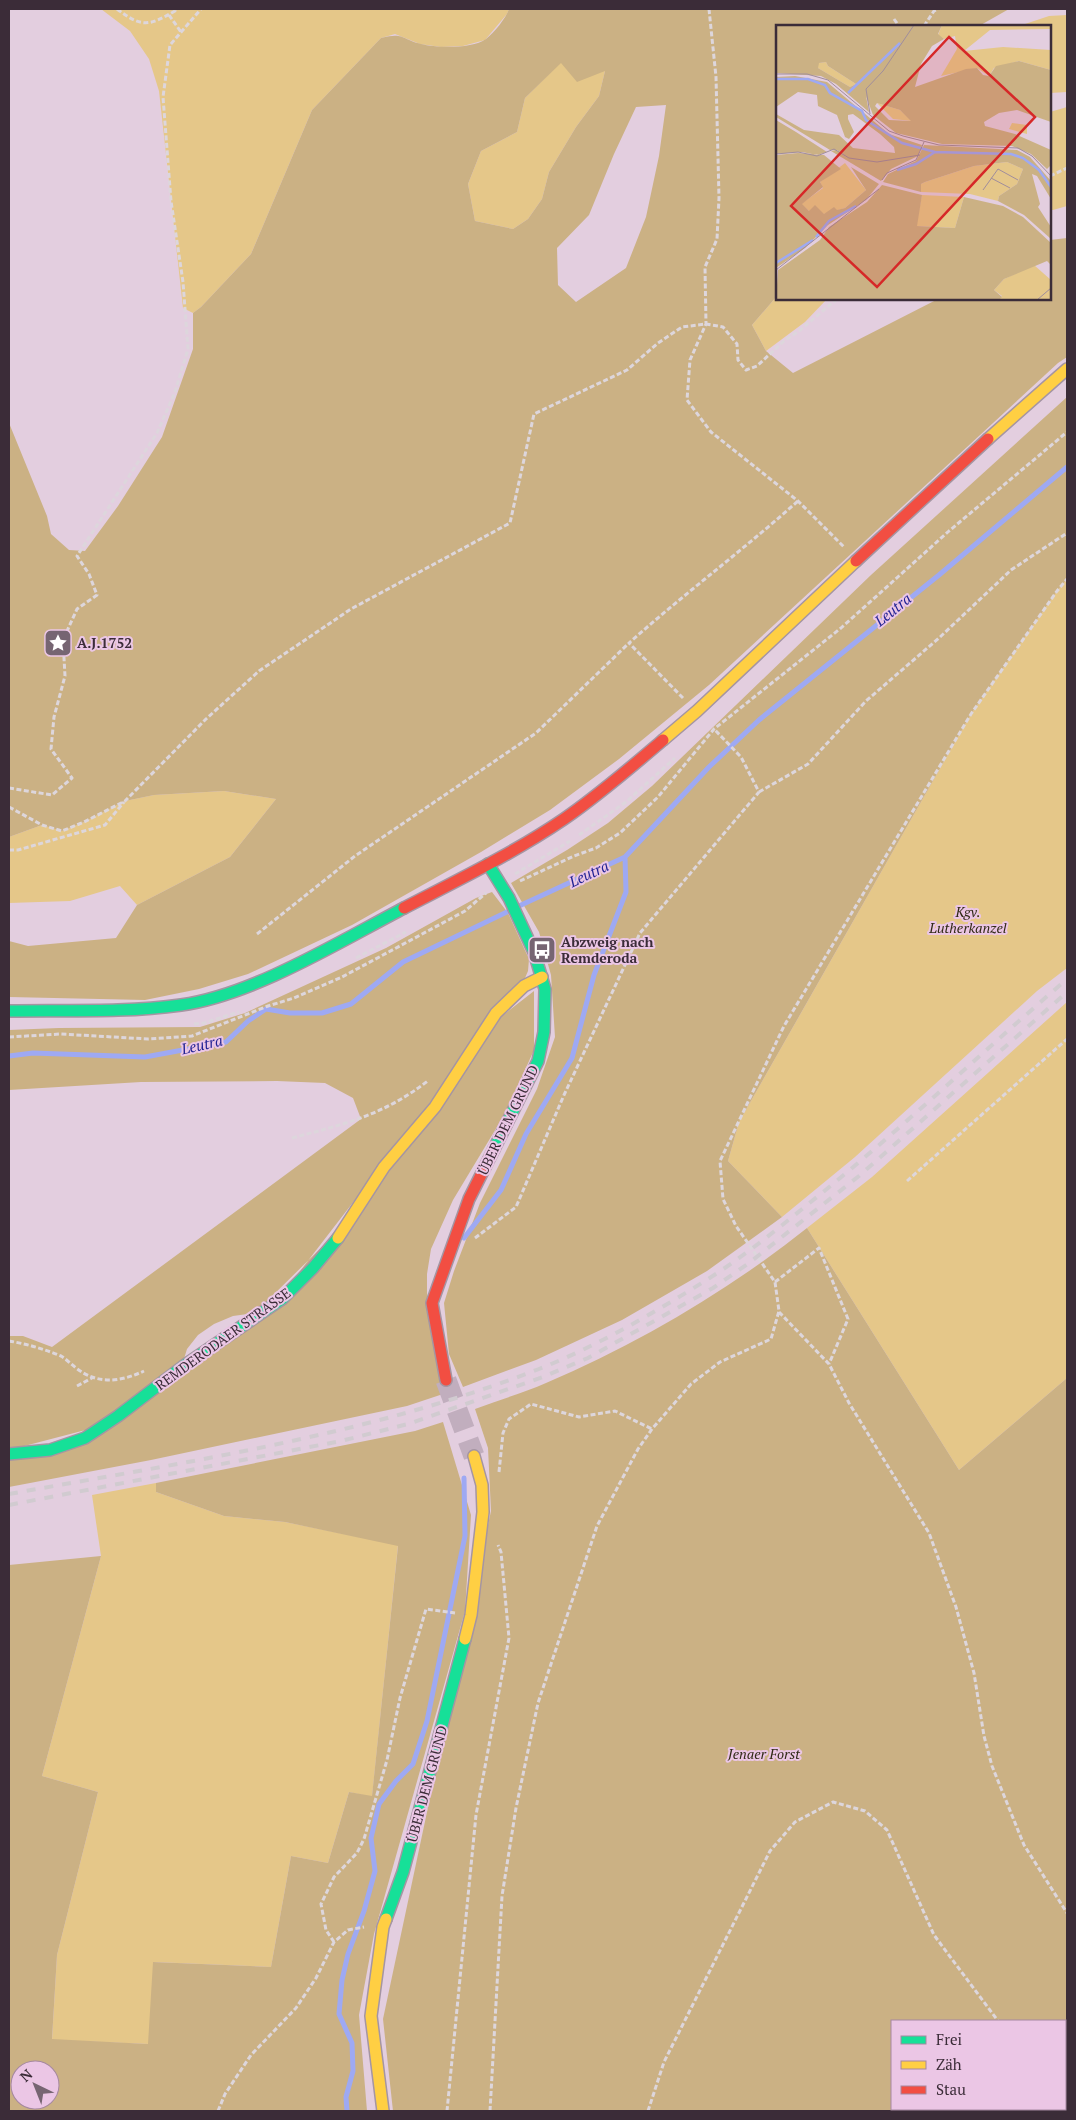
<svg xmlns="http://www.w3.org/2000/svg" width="1076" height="2120" font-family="'PT Serif',serif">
<rect width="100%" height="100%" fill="#e3cedf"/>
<path fill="#e5c789" d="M101,9H509L507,14L485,40L463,46L441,47L420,44L395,34L381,38L312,110L251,254L201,307L193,313L183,308L159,91L149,59L130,31Z
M1067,15V92L1050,93V26H1019L1049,16Z
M561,62L605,71L599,96L576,127L549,172L542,199L528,219L513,229L475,221L468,184L481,151L517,132L525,98Z
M1067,107V206L1053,210H1050V112Z
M777,296V299H827L805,322L766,351L752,325Z
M1067,579V968L1037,991L855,1157L782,1217L728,1161L739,1122L971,714L1057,591Z
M224,791L276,799L230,857L137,905L120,886L70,901L9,903V837L42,825L62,831L84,822L125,801L154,795Z
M1067,1002V1378L959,1470L807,1228L872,1177Z
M156,1483V1492L224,1516L285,1522L398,1545L372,1797L349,1792L328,1863L291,1856L271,1967L154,1962L149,2044L52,2040L57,1955L98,1792L42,1776L101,1556L92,1495Z"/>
<path fill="#cbb184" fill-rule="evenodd" d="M509,9H1009L979,26H777V296L752,325L766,351L793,373L938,299H1050V240L1067,238V357L1058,363L709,685L619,759L550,810L481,852L352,925L248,974L199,989L145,1000L9,997V941L28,946L116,938L137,905L230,857L276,799L224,791L154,795L125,801L84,822L62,831L42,825L9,837V423L47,516L51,534L69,550L85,551L118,506L162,437L193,349V313L201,307L251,254L312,110L381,38C404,32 401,39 421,44C437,48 472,49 486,39C494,33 506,18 509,9ZM561,63L577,82L605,71L599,96L576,127L549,172L542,199L528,219L513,229L475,221L468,184L481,151L517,132L525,98ZM666,105L659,156L646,217L626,268L576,302L558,285L557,248L589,215L614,154L636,107Z
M1067,397V579L1057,591L971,714L739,1122L728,1161L782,1217L707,1271L622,1320L536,1360L463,1387L449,1354L444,1303L454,1271L480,1203L537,1089L555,1037L551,975L539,932L511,883L567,850L608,823L652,786L871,575Z
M492,892L508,913L529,959L528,971L525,978L339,1230L255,1313L233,1316L214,1324L198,1335L187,1349L183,1362L97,1427L9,1450V1336H23L52,1347L361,1119L353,1098L325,1083L277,1081L141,1082L9,1090V1030L59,1028L200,1027L245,1013L386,948L476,898Z
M534,991V1050L506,1112L453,1200L431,1249L427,1274V1293L432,1332L446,1393L407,1406L151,1460L9,1487V1459L51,1453L270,1310L489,1026Z
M807,1228L959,1470L1067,1378V2111H393L383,2019L491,1511L488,1448L475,1409C499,1400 523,1393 546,1383C639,1343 728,1291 807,1228ZM892,2021H1065V2109H892Z
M443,1422L471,1515L465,1611L374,1934L359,2015L367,2111H9V1565L101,1556L42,1776L98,1792L57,1955L52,2039L148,2044L153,1962L271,1967L291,1856L328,1863L349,1792L372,1796L398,1546L285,1522L224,1516L156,1492V1483L415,1431ZM20,2070H50V2100H20Z"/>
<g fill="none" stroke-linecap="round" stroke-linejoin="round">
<path stroke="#9ea9f3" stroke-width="5" d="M519,906L625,857L709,767L759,720L939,575L1067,467
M9,1056L33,1053L145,1057L226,1042L248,1021L266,1009L290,1013H322L351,1004L403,962L509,911
M464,1238L501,1190L526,1134L572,1058L594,975L626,892L625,857
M347,2111L346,2097L353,2071L352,2043L339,2014L342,1980L348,1954L364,1911L375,1871L371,1838L379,1804L396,1781L413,1764L427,1721L465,1536L464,1478"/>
<path stroke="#c1aebe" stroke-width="21" stroke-dasharray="21 11" stroke-linecap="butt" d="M446,1380L474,1456"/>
<defs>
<path id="fast" d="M488,864L509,898L534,952L545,989L544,1032L538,1061L494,1149
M9,1011C66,1010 124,1013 181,1005C253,995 339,942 404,908
M9,1454L50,1450L85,1438L118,1416L185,1365L282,1299L313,1268L338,1238
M386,1919L403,1872L465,1639"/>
<path id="slow" d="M988,439L1067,369
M663,740L697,711L856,561
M338,1238L384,1167L435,1107L496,1013L524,986L542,977
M465,1639L471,1615L483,1512L482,1485L474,1456
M383,2111L371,2016L383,1927L386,1919"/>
<path id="jam" d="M856,561L988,439
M404,908C458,880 514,853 564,819C599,795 630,768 663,740
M446,1380L432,1303L469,1199L494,1149"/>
</defs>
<use href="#fast" stroke="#a595a2" stroke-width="14"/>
<use href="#slow" stroke="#a595a2" stroke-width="14"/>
<use href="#jam" stroke="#a595a2" stroke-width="14"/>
<path stroke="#ddd6dc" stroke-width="3" stroke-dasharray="5 2.5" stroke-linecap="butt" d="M117,9C142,28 149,26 175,11V9
M709,9L716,77L719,198L717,239L705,267L706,324L690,360L687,400L711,432L798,501L844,547
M169,15L181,32
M894,19L899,26
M924,26L934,11L938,9
M1050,176L1067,168
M683,698L629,643C684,594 743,550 798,501
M9,788L52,795L72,778L51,749L54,717L65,676L63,640L77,609L97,595L89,574L77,556L157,433L175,392L188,349L183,282L171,201L163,97L170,45L201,9
M759,792L808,764L866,701L939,638L1011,570L1067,533
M9,807L42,825L62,831L84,822L125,801L206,719L259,671L351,609L510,523L534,414L627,370L658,343L682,327L706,324L723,327L737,344L738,360L746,370L757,366L784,341L799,331L837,299
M579,835L626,802L675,758
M9,850H18L105,825L124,802
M515,874L570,841
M520,881L574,856L596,848L620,833L658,797L714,729L841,628L949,531L1067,432
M257,934L355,856L536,733L629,643
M356,958L406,932
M194,1024L204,1023L239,1012
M9,1037L61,1034L148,1039L192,1036L268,1006L294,998L342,977L465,911L486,893
M292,1138C345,1124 384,1115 429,1080
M907,1181L1067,1039
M475,1238L516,1207L564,1095L640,933L759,792L741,757L714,729
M775,1282L819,1248L848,1319L829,1364
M779,1312L829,1364L849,1403L929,1533L956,1607L974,1673L984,1736L992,1766L1024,1845L1067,1913
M9,1341C27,1344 44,1349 61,1356C66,1359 71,1364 76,1368C98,1385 120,1382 144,1371
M77,1386L92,1378
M499,1472L503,1433L509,1419L531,1404L579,1417L615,1411L652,1429
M334,1942L326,1930L321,1904L334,1877L357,1853L364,1839L387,1760L400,1698L426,1609L455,1613
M1065,2079L1067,2081
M218,2111L225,2094L251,2055L296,2008L316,1978L334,1942L348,1930L364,1927
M447,2111L476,1815L509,1638L501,1552L498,1545
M490,2111L502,1896L516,1808L538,1703L597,1526L638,1449L652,1429L691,1384L720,1362L771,1339L779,1311L775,1282L736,1226L723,1199L720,1161L784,1026L971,714L1057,591L1067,579
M648,2111L664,2062L770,1851L795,1822L833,1802L865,1811L887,1830L934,1935L998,2021"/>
<use href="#fast" stroke="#16e098" stroke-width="11"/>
<use href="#slow" stroke="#ffcf43" stroke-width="11"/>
<use href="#jam" stroke="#f24e42" stroke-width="11"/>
<path stroke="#d1cbd0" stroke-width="4" stroke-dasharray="9 9" stroke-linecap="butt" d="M9,1494C187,1462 369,1435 539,1369C597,1346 652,1314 705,1281C740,1259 774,1232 807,1205C897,1133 980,1054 1067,979
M9,1505L341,1441L408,1424L543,1377L588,1358L713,1288L749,1263L859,1176L1067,992"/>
</g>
<defs>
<symbol id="sight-square" viewBox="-11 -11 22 22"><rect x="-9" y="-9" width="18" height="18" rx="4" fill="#766572" stroke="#ebc6e5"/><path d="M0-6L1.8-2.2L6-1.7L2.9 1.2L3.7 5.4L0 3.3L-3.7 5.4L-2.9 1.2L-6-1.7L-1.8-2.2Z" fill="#fff"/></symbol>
<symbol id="bus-square" viewBox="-11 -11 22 22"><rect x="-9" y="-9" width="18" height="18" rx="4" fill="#766572" stroke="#ebc6e5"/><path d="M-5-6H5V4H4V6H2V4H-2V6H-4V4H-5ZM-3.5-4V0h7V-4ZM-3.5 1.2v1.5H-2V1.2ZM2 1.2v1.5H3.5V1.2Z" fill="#fff"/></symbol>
</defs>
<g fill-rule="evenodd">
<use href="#sight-square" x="42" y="627" width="32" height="32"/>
<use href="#bus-square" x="526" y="934" width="32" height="32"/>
</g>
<g text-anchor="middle" stroke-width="4" stroke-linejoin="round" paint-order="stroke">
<g font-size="14" font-weight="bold" fill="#3b2c38" stroke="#ebc6e5" text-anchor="start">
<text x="77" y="648">A.J.1752</text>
<text x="561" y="947">Abzweig nach<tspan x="561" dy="16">Remderoda</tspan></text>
</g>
<g font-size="14" font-style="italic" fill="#302a15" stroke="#ebc6e5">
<text x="968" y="917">Kgv.<tspan x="968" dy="16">Lutherkanzel</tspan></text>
<text x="764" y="1759">Jenaer Forst</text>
</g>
<g font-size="14" fill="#3b2c38" stroke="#ebc6e5">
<text transform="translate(508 1120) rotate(-64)" y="5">ÜBER DEM GRUND</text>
<text transform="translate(223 1339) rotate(-36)" y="5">REMDERODAER STRASSE</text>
<text transform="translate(427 1784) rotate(-75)" y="5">ÜBER DEM GRUND</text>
</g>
<g font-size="15" font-style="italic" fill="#222394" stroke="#ebc6e5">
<text transform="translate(893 610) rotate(-39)" y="5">Leutra</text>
<text transform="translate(589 874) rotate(-25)" y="5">Leutra</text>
<text transform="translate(202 1045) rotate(-13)" y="5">Leutra</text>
</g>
</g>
<g transform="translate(776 25)">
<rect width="275" height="275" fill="#e3cedf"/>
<path d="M166,0H275V4L214,5L188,26L227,22L275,25V45L243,36L218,43L213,51L201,43L165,51L181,24L179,11L168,14L162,10ZM50,37L52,41L80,59L74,62L42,43V38ZM101,78L124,85L136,96L117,94ZM236,98L251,100V109L233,104ZM231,137L247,144L241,159L223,171L222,176L194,169L145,167V159L149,157L198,141ZM69,138L90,165L69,183L48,189L33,186L25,179L47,163L44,157ZM146,170L188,172L179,203L140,201ZM258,240L275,255V275H223L226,271L218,265L228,254Z" fill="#e5c789"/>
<path d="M0,0H166L162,9L168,14L156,21L145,39L139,62L190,44L201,43L207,50L213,51L220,41L243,36L275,45V97L241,85L223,88L208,97L209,101L239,109L275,125V140L271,144L255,129L236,121L166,119L120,108L97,90L90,71L93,87L60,59L45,51L0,48ZM50,37L52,41L80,59L74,62L42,43L43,38ZM101,78L124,85L135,96L113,95L99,81ZM19,51L51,57L113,109L146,120L142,131L115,144L105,156L55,126L60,125L72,133L61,125H54L0,92V89L28,105L63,110L77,123L119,128L118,122L104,109L77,89L72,90V94L78,107L73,114L69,112L61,90L42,81L41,70L22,67L0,82V52ZM0,95L20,107L51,127L41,130L26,127L0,129ZM148,120L241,125L254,132L275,156V174L261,151L256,149L264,179L262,182L275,202V214L248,190L222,176L223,171L241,159L247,144L231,137L198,141L149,157L145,159V167L107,157L112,149L140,136ZM22,128L48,130L65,144L44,157L47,162L26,179L33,186L39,180L48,189L58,182L61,185L69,183L90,165L75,142L103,159L90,175L52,200L29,223L0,243V130ZM106,160L146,170L141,201L179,203L188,172L227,181L247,192L275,218V240L271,236L228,254L218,265L226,272L223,275H0L2,245L44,215L53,202L91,177Z" fill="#cbb184" fill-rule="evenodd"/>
<path fill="none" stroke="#9ea9f3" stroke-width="2.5" d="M0,54H32L49,60L54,68L86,86L90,95L126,118L159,127L235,129L247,133L263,145L275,162M72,68L124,18M121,145L140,139L159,127M40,212L53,196L80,181M0,238L37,215"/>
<path fill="none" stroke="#a08d9c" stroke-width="1" d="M0,49H31L52,55L113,106L127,111L163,120L242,123L256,131L275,151M94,89L90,64L107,46L138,0M0,129L22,127L41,131L58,124L73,133L101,137L144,130M215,153L234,163M106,155L111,148L140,135L148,117M207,165L222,144L242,155M0,245L103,164M261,275L275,263"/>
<path fill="#d62828" fill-opacity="0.15" stroke="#d62828" stroke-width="2.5" d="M173,12L259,92L101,262L15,181Z"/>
<rect width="275" height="275" fill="none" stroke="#3b2c38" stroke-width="2.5"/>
</g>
<rect width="1076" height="2120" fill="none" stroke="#3b2c38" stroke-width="20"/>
<rect x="891" y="2020" width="175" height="90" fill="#ebc6e5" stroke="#a588a0"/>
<rect x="901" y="2036" width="25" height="8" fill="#16e098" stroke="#a588a0"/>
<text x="936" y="2045" font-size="15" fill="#3b2c38">Frei</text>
<rect x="901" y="2061" width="25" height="8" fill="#ffcf43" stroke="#a588a0"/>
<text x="936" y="2070" font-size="15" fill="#3b2c38">Zäh</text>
<rect x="901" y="2086" width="25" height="8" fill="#f24e42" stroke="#a588a0"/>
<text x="936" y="2095" font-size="15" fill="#3b2c38">Stau</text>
<g transform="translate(35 2085) rotate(317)"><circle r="24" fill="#ebc6e5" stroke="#a588a0"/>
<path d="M0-4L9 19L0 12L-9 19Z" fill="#766572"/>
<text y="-8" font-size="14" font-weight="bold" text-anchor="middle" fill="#3b2c38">N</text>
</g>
</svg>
